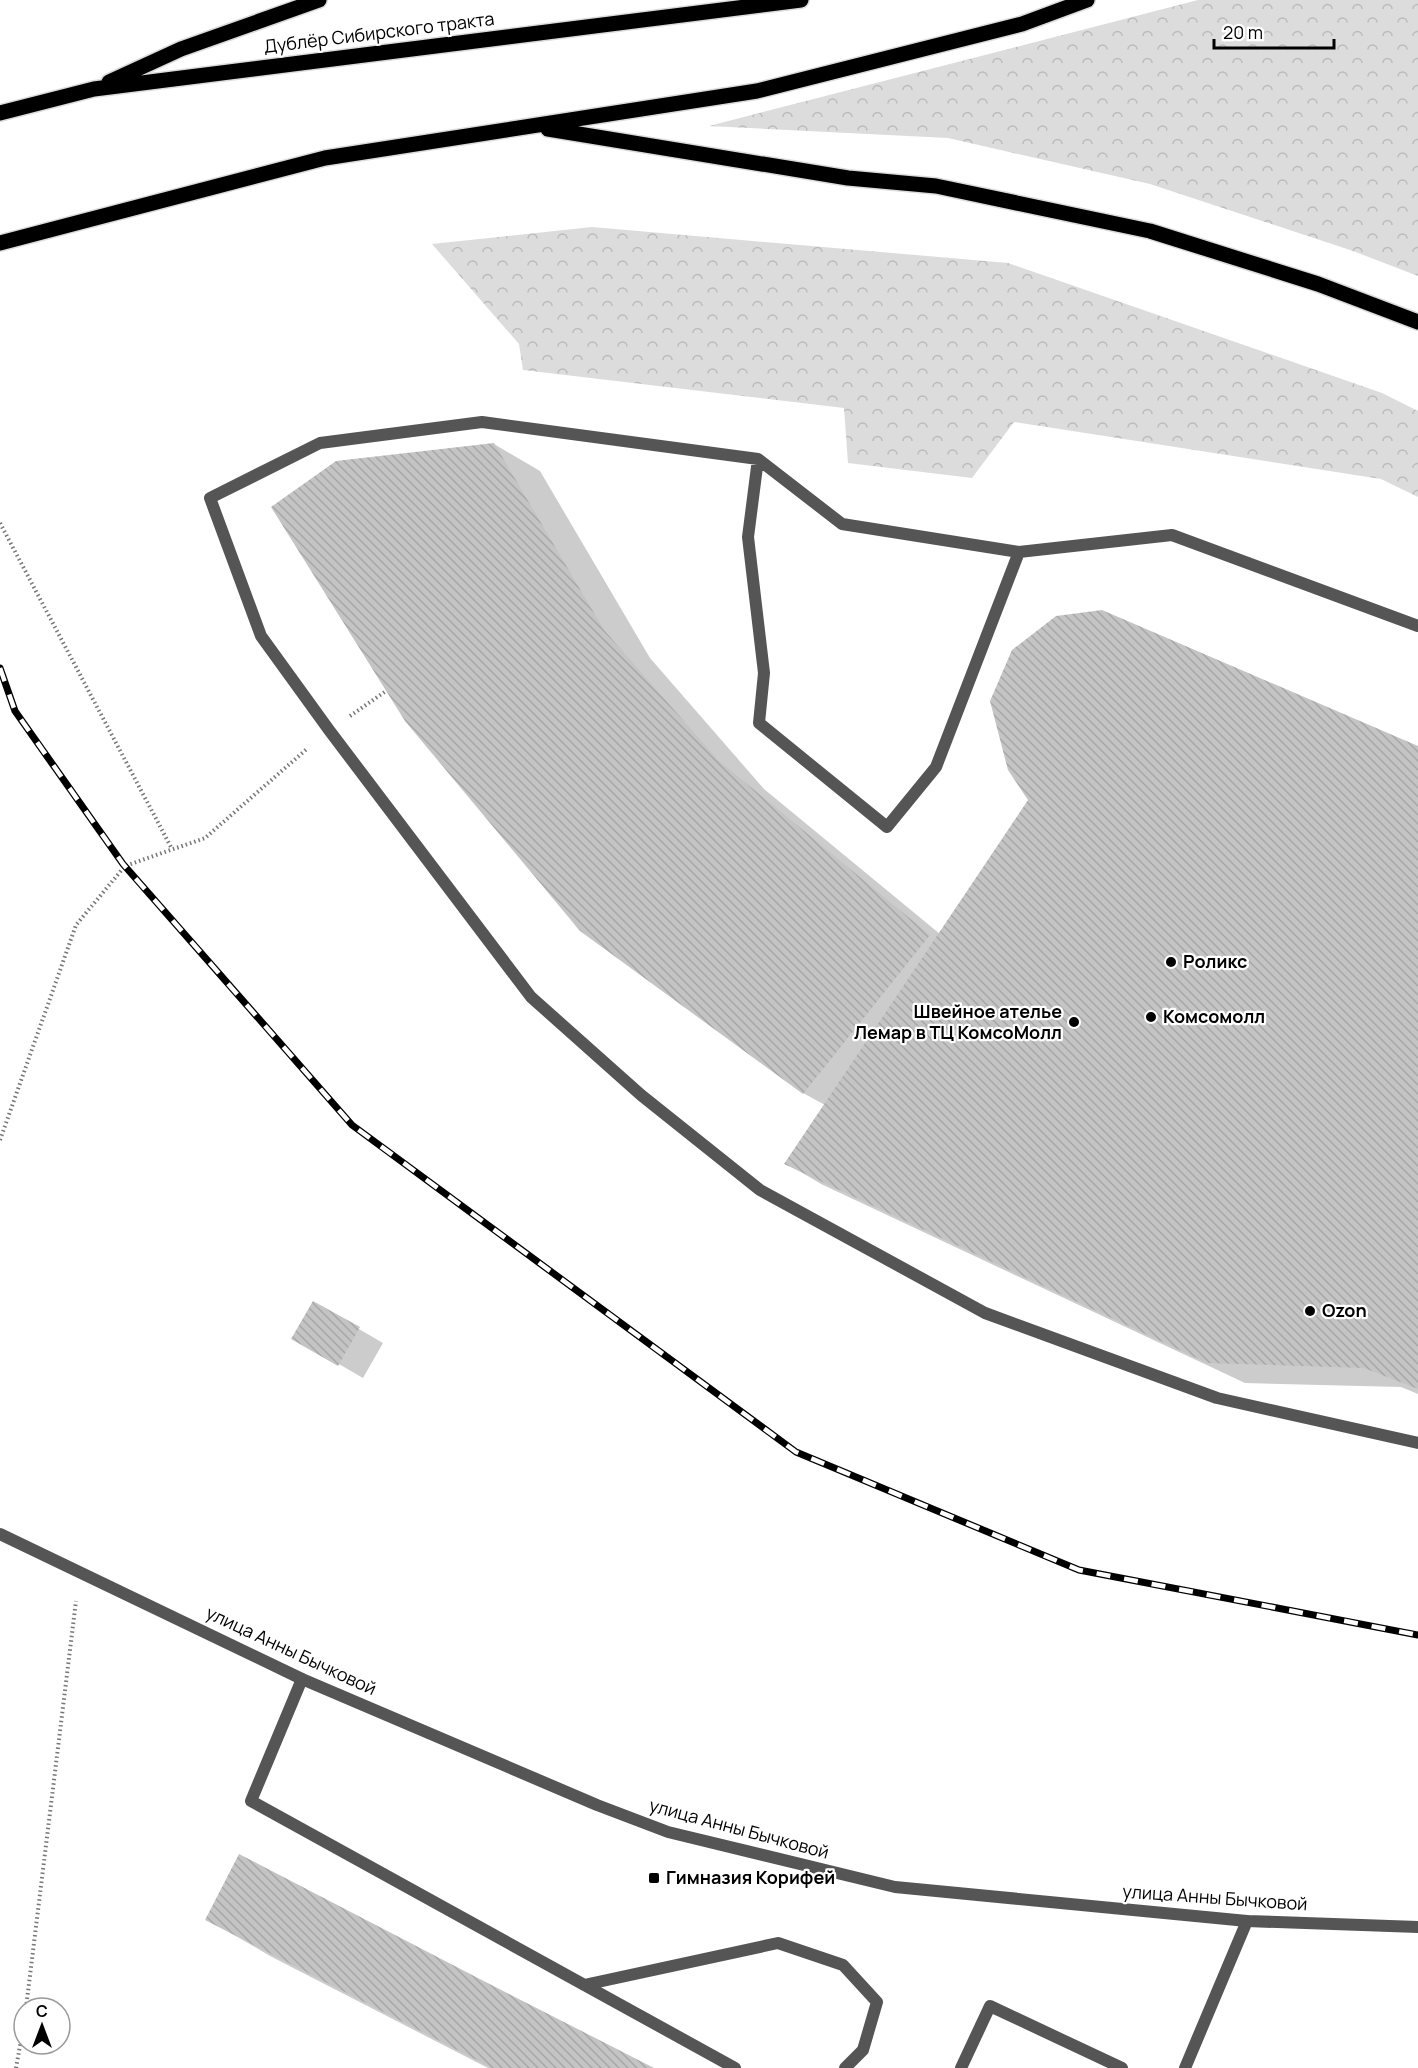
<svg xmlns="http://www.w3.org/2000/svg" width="1418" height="2068" font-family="Manrope,sans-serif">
<defs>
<pattern id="forest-crowns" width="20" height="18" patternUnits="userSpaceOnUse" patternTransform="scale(1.5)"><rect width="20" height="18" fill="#dcdcdc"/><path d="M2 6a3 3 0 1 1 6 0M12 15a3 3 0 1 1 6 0" fill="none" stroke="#bbb"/></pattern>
<pattern id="building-back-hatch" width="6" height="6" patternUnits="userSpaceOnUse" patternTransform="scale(1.5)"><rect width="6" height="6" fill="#c4c4c4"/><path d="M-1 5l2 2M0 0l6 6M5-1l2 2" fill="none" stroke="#a7a7a7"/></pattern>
</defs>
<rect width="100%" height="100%" fill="#fff"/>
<path fill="url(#forest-crowns)" d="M1198,0H1418V276L1353,251L1150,184L948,138L709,126Z
M592,227L1008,263L1382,393L1418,411V497L1381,479L1014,422L972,478L848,463L844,408L523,370L519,344L432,244Z"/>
<path fill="#0003" d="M494,444L540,471L650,658L764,789L940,934L1029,800L1102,611L1418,747V1394L1401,1387L1245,1383L821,1184L786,1163L825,1105L803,1093Z
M314,1303L383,1343L363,1378L294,1338Z
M207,1919L650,2068H488L270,1956Z"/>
<path fill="url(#building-back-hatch)" d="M494,443L604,630L718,760L930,935L803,1094L580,931L405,721L271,507L336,461Z
M1102,610L1418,746V1389L1364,1368L1207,1363L784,1164L1028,800L1008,770L990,701L1012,650L1056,616Z
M313,1301L360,1327L338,1366L291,1339Z
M239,1854L474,1976L654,2068H492L205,1920Z"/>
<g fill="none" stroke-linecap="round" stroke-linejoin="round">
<defs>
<path id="primary" d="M109,82L181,49L319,0
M0,113L94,89L801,0
M548,129L848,178L936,186L1150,231L1318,284L1418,322
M0,243L325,158L757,91L1022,24L1087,0"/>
</defs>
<use href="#primary" stroke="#dbdbdb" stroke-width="18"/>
<path stroke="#777" stroke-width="4" stroke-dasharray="1.5 3" stroke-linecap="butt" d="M0,523L172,849
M350,716L386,691
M0,1140L76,925L125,866L205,838L308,748
M26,2008L76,1601
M16,2068L24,2024"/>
<path stroke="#555" stroke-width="12" d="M758,459L748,537L764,673L759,723L887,827L936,767L1019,552
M1418,626L1172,535L1019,552L842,524L758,459L482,422L320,443L210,498L261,636L329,730L531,997L641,1095L760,1190L985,1313L1217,1398L1418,1443
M302,1679L251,1801L735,2068
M584,1985L778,1943L843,1965L877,2002L863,2050L845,2068
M961,2068L990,2006L1122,2068
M1185,2068L1247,1921"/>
<path stroke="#555" stroke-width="12" d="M0,1534L302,1679L597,1805L668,1832L895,1887L1247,1921L1418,1927"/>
<use href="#primary" stroke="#000" stroke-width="15"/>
<defs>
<path id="rail" d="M0,668L15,711L123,864L352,1125L796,1452L1079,1570L1418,1635"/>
</defs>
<use href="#rail" stroke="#000" stroke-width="7"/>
<use href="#rail" stroke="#fff" stroke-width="4.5" stroke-dasharray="14" stroke-linecap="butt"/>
</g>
<g fill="#000" stroke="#fff" stroke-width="2">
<circle cx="1171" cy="962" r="6"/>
<circle cx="1151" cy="1017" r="6"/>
<circle cx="1074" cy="1022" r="6"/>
<circle cx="1310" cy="1311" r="6"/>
<rect x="648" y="1872" width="12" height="12" rx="3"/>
</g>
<g text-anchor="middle" stroke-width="4.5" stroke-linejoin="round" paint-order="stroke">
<g font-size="18" fill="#000" stroke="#fff">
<text transform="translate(379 33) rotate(-7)" y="6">Дублёр Сибирского тракта</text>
<text transform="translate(291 1651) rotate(25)" y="6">улица Анны Бычковой</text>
<text transform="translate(739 1829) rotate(15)" y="6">улица Анны Бычковой</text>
<text transform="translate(1215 1898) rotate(4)" y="6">улица Анны Бычковой</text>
</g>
<g font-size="18" font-weight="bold" fill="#000" stroke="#fff" text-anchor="start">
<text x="1183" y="968">Роликс</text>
<text x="1062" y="1018" text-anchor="end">Швейное ателье<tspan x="1062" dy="21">Лемар в ТЦ КомсоМолл</tspan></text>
<text x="1163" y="1023">Комсомолл</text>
<text x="1322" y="1317">Ozon</text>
<text x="666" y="1884">Гимназия Корифей</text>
</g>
</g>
<g transform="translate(42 2026)"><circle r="28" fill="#ffffff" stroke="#999999" stroke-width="1.5"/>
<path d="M0-4.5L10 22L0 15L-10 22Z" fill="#000000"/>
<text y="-9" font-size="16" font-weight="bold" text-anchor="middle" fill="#000000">С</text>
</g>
<path d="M1214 39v9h120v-9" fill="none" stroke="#000000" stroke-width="3"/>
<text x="1223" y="39" font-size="18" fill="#000000" stroke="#ffffff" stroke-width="4.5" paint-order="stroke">20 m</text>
</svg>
